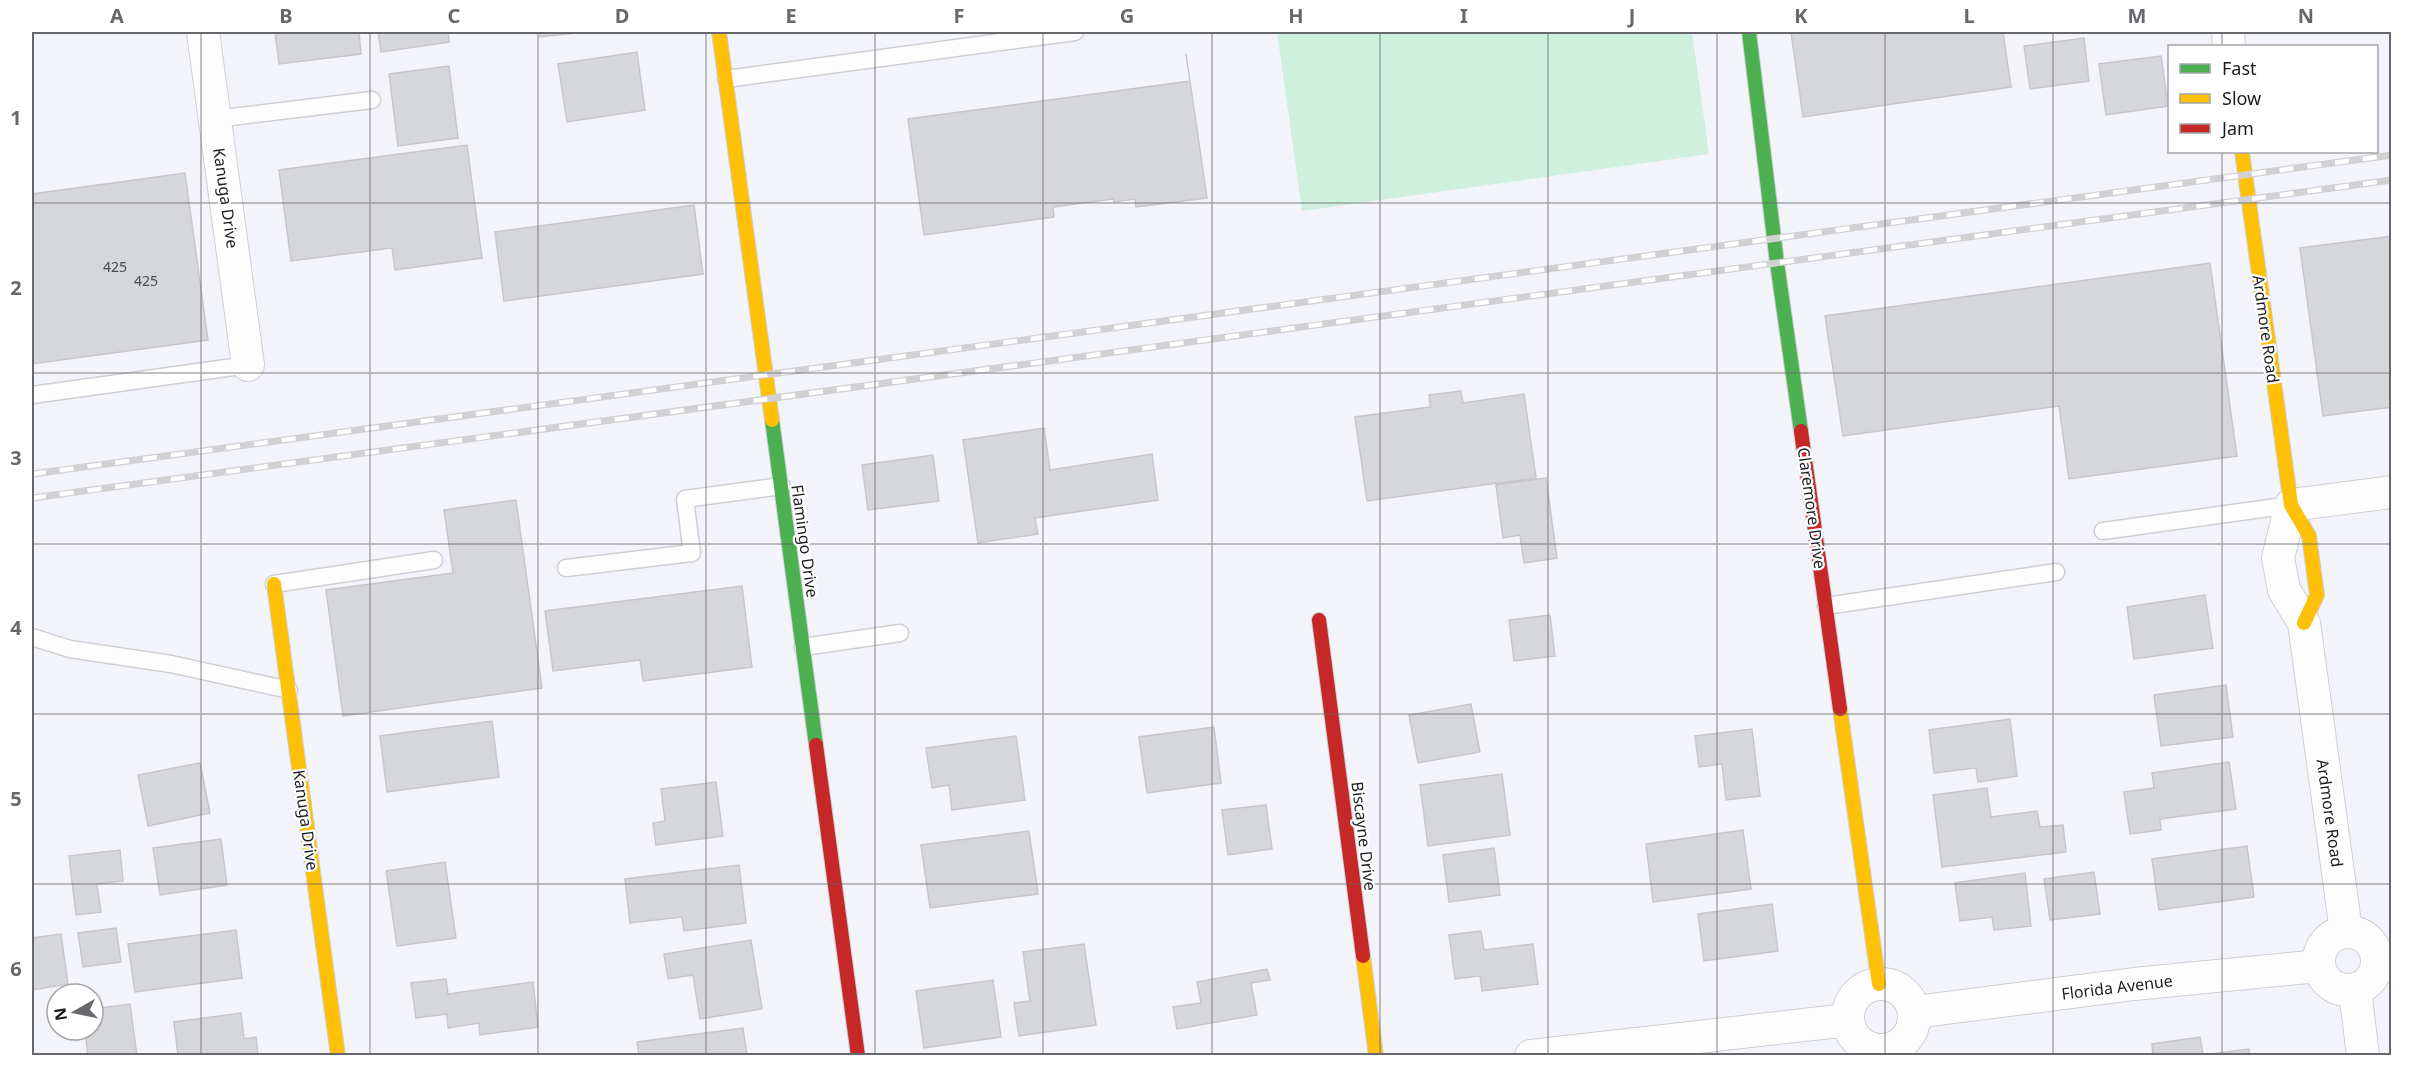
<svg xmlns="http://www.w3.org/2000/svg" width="2423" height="1087" font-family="'Noto Sans',sans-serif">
<rect width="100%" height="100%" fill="#f3f4f9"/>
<path fill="#cff0df" d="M1277,32H1692L1709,154L1302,211Z"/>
<path fill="#d6d7db" stroke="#c7c7cb" stroke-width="1.5" d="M275,32H359L361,54L279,64Z
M378,32H448L449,42L381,52Z
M540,32H586L540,37Z
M1791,32H2003L2011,87L1803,117Z
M2084,38L2089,81L2030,89L2024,46Z
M637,52L645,110L567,122L558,64Z
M1186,54L1207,198L1136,207L1135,199L1114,202L1113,199L1053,207L1054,217L924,235L908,119L1190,81Z
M2161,56L2168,106L2106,115L2099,64Z
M449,66L458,138L398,146L389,74Z
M467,145L482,258L395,270L392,248L291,261L279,170Z
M185,173L208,340L32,364V194Z
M694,205L703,274L504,301L495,232Z
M2392,236V407L2323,416L2300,248Z
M2210,263L2237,456L2069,479L2059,406L1843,436L1825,316Z
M1461,391L1463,403L1524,394L1536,478L1367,501L1355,417L1430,407L1429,395Z
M1044,428L1050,470L1152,454L1158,500L1035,518L1038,534L978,543L963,440Z
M933,455L939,501L868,510L862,465Z
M1546,478L1557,558L1524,563L1520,535L1503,538L1496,485Z
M516,500L542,688L343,716L326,590L453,573L444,510Z
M742,586L752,667L643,681L640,660L553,671L545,611Z
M2205,595L2213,648L2134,659L2127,607Z
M1550,615L1555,656L1514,661L1509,620Z
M2226,685L2233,737L2161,746L2154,695Z
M1471,704L1480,752L1418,763L1409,715Z
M2010,719L2017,776L1978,782L1976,768L1934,773L1929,730Z
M492,721L499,777L387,792L380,736Z
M1214,727L1221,783L1147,793L1139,737Z
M1752,729L1760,796L1726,800L1722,764L1699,767L1695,736Z
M1016,736L1025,800L952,810L949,785L932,788L926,748Z
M2229,762L2236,809L2160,819L2161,830L2130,834L2124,792L2154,788L2152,773Z
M200,763L210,813L148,826L138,775Z
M1502,774L1510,835L1428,846L1420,785Z
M716,782L723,836L656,845L653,823L665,821L661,789Z
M1987,788L1991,817L2037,811L2040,827L2063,825L2066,852L1942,867L1933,795Z
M1266,805L1272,849L1228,855L1222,810Z
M1743,830L1751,889L1653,902L1646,844Z
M1029,831L1038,894L930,908L921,845Z
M221,839L227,885L160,895L153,848Z
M2247,846L2254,897L2159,910L2152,859Z
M1494,848L1500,895L1449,902L1443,855Z
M120,850L123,881L97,884L101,912L76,915L69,856Z
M445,862L456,938L397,946L386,871Z
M739,865L746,923L684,931L682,917L630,923L625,879Z
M2094,872L2100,914L2050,920L2044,879Z
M2025,873L2031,926L1994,930L1992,917L1960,921L1955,883Z
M1772,904L1778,951L1704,961L1698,914Z
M116,928L121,962L83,967L78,933Z
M236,930L242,978L135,992L128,944Z
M1481,931L1484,950L1533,944L1538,984L1482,991L1480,976L1455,979L1449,935Z
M61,934L68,984L32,990V938Z
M751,940L762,1009L700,1019L693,975L668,979L664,954Z
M1084,944L1096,1025L1019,1036L1014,1003L1030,1001L1023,952Z
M1267,969L1270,980L1251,983L1257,1015L1177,1029L1173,1007L1201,1003L1197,982Z
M446,979L448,994L533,982L538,1027L480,1035L479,1023L448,1028L447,1014L416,1018L411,983Z
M993,980L1001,1037L924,1048L916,991Z
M130,1004L137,1056H88L85,1030H93V1009Z
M241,1013L244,1039L256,1037L258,1056H178L174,1022Z
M743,1028L747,1056H639L637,1042Z
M2200,1037L2203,1055L2249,1049L2250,1056H2153L2152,1044Z"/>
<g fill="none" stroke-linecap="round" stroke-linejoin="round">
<defs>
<path id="lane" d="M726,79L1075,32
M215,119L372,100
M32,395L248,365
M2103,531L2291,505
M566,568L692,553L685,499L782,486
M274,584L434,560
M1826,606L2056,572
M32,637L70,649L171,664L289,690
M803,647L900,633"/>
<path id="street" d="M203,32L248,365
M2228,32L2229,46
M2346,931L2304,623L2284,590L2278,558L2291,505L2392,492
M2319 961a29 29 0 1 1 58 0a29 29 0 1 1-58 0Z
M1848 1017a33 33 0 1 1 66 0a33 33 0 1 1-66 0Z
M2355,990L2363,1056
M1915,1012L2134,984L2319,966
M1531,1056L1848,1020"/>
<path id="fast" d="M1749,32L1777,263L1801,431
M772,420L816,745"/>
<path id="slow" d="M719,32L772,420
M2242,152L2291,505L2309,536L2317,595L2304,623
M274,584L338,1056
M1840,709L1879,984
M1363,956L1376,1056"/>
<path id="jam" d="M1801,431L1840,709
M1319,620L1363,956
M816,745L858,1056"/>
</defs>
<use href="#lane" stroke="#cecfd2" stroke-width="19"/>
<use href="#street" stroke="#cecfd2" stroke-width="34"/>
<use href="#fast" stroke="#cecfd2" stroke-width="16"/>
<use href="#slow" stroke="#cecfd2" stroke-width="16"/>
<use href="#jam" stroke="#cecfd2" stroke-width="16"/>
<use href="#lane" stroke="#fdfdfe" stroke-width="16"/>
<use href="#street" stroke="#fdfdfe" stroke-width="32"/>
<use href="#fast" stroke="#4caf50" stroke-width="14"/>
<use href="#slow" stroke="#ffc107" stroke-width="14"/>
<use href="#jam" stroke="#c62828" stroke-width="14"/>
<defs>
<path id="rail" d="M32,474L2392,155
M32,498L2392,180"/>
</defs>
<use href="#rail" stroke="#d1d1d3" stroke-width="7"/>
<use href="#rail" stroke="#fff" stroke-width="4.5" stroke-dasharray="14" stroke-linecap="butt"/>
</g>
<path fill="none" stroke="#67686c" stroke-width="1.5" stroke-opacity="0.55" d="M201,32V1056M370,32V1056M538,32V1056M706,32V1056M875,32V1056M1043,32V1056M1212,32V1056M1380,32V1056M1548,32V1056M1717,32V1056M1885,32V1056M2053,32V1056M2222,32V46M2222,152V1056M32,203H2392M32,373H2392M32,544H2392M32,714H2392M32,884H2392"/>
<g text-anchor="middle" stroke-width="4.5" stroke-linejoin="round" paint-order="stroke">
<g font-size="14" fill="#4a4b4f">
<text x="115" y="272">425</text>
<text x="146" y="286">425</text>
</g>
<g font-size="16" fill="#1c1c20" stroke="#fff">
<text transform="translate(226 198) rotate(82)" y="6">Kanuga Drive</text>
<text transform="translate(2266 329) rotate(82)" y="6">Ardmore Road</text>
<text transform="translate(1812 508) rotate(82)" y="6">Claremore Drive</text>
<text transform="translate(805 541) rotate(82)" y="6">Flamingo Drive</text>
<text transform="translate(2330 813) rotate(82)" y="6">Ardmore Road</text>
<text transform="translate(306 820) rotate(82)" y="6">Kanuga Drive</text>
<text transform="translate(1364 836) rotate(83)" y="6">Biscayne Drive</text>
<text transform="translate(2117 987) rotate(-7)" y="6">Florida Avenue</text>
</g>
</g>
<rect width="2423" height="1087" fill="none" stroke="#ffffff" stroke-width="66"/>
<rect x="2168" y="45" width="210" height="108" fill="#ffffff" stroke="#a4a4a6" stroke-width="1.5"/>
<rect x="2180" y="64" width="30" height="9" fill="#4caf50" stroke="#a4a4a6" stroke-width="1.5"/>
<text x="2222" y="75" font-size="18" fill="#1c1c20">Fast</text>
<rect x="2180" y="94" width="30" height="9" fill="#ffc107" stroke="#a4a4a6" stroke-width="1.5"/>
<text x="2222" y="105" font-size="18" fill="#1c1c20">Slow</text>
<rect x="2180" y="124" width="30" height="9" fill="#c62828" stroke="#a4a4a6" stroke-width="1.5"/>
<text x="2222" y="135" font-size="18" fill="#1c1c20">Jam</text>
<g transform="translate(75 1012) rotate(261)"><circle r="28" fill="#ffffff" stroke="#a4a4a6" stroke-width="1.5"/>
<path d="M0-4.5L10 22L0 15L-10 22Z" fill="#67686c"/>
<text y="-9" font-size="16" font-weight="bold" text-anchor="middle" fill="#1c1c20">N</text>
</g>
<rect x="33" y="33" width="2357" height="1021" fill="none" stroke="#67686c" stroke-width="2"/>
<g font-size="20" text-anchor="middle" font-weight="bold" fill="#67686c">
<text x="117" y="23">A</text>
<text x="286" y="23">B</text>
<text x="454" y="23">C</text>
<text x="622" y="23">D</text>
<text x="791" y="23">E</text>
<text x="959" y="23">F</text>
<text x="1127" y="23">G</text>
<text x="1296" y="23">H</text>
<text x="1464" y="23">I</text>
<text x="1632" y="23">J</text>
<text x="1801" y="23">K</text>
<text x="1969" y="23">L</text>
<text x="2137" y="23">M</text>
<text x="2306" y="23">N</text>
<text x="16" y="125">1</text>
<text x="16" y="295">2</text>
<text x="16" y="465">3</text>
<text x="16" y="635">4</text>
<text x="16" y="806">5</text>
<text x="16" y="976">6</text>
</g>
</svg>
